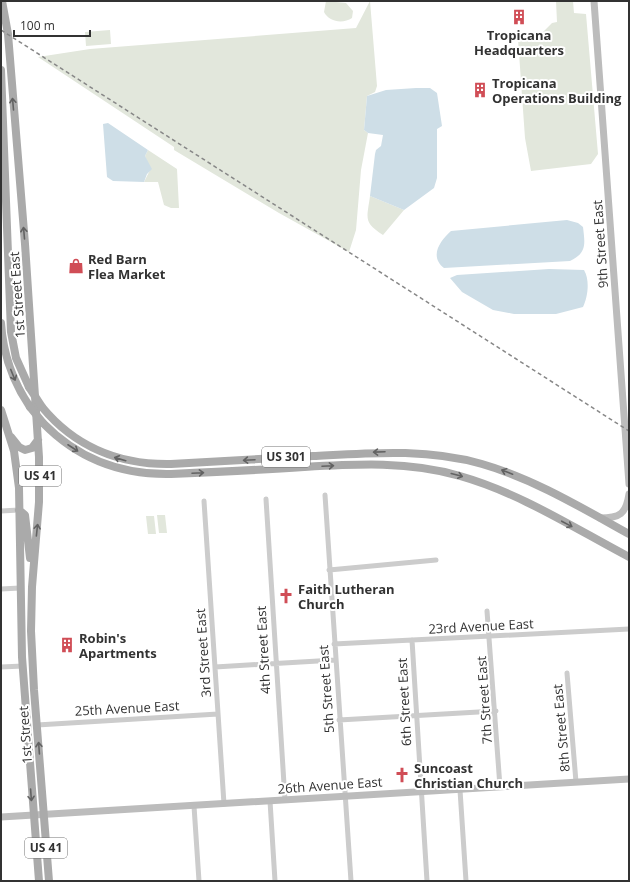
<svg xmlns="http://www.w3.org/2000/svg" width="630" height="882" font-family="'Open Sans',sans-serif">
<rect width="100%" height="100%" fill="#fff"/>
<path fill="#e2e7dc" d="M326,1L346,3L353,11L352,18C343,24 329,22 324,12Z
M370,1L377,86L375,92L367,96L364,130L368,133L361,170L356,230L349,252L279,213L174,150V147L38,57L90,49L356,28Z
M556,1H573L574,13L586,14L598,154L591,164L531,171L525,138L518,39L538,37L552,23L557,22Z
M110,30L111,44L86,46L85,32Z
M148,150L177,169L179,208H171L164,205L158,182H144L150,170L145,156Z
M370,196L404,210L383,235C363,222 367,219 370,196Z
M157,515H165L167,533H159Z
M146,516H154L156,534H148Z"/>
<path fill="#cedee7" d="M416,88H430L437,93L442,126L437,129V178L434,188L404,210L370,196L375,154L376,150L381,146L383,135L368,133L364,130L367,96L386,90Z
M108,123L148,150L145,156L152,169L147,174L144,182L113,181L107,177L103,124Z
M567,220L578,223L583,227C585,244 587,253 570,261L444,268C429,256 440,241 451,231Z
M549,269L584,270C590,280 588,297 583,307L556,314H514L493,310L462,292L450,278L457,275Z"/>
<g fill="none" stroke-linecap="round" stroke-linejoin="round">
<path stroke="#ccc" stroke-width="5" d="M325,495L351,881
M266,499L285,800
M204,501L224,804
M1,511L19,510
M329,570L436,560
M1,589L20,588
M487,611L500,787
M412,640L427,881
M334,644L629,629
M1,667L23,666
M215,667L335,660
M567,673L576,782
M339,720L496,711
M37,725L218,714
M460,790L466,881
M270,801L275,881
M194,806L199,881"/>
<path stroke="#bcbcbc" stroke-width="7" d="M594,1L629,484
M600,518C620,518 626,514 629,494
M1,817L629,779"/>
<path stroke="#aaa" stroke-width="8" d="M2,1L8,34L25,244L39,457V502L32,587L31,631L34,690L49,881
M1,70L11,332L16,358L29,387
M1,323C3,354 13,382 30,407
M42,407C75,447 120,465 171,464C219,461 266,459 313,456C370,453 426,448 482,464C534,479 582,508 629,534
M1,410L14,451L19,488L22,657L39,881
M43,423C78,459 122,475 171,474C216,472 260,470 304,467C357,464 409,461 460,476C520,493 574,528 629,557
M11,437L19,447L25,450L32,448L38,440
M19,510L25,515L30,558"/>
<path stroke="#878787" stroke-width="1.5" stroke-dasharray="4 3" stroke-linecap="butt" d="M1,30L629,431"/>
<path stroke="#aaa" stroke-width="8" d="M29,387L42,407
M30,407L43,423"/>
</g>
<defs><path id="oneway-shaft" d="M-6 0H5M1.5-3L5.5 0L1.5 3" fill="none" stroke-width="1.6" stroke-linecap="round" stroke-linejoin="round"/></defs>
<g stroke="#626262">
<use href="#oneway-shaft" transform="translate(13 104) rotate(-95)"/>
<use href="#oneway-shaft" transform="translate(24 233) rotate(-95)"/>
<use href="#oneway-shaft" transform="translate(13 375) rotate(68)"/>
<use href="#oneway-shaft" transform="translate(73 448) rotate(33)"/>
<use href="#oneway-shaft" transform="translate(379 452) rotate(178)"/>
<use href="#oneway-shaft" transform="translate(120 459) rotate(-164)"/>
<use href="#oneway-shaft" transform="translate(249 460) rotate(177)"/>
<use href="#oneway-shaft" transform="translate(328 466) rotate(-3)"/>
<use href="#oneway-shaft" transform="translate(507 472) rotate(-159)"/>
<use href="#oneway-shaft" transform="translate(198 473) rotate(-3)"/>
<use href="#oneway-shaft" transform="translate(457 475) rotate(15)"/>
<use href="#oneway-shaft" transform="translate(567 524) rotate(28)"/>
<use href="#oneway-shaft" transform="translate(37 530) rotate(-84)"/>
<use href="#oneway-shaft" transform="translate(39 748) rotate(-94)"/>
<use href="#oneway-shaft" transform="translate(31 795) rotate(86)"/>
</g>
<defs>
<symbol id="building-bare" viewBox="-9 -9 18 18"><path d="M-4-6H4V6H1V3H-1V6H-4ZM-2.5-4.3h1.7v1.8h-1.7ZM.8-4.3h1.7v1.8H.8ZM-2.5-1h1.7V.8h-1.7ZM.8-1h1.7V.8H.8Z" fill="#d04d56" stroke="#fff" stroke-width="2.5" paint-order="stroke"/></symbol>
<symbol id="shop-bare" viewBox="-9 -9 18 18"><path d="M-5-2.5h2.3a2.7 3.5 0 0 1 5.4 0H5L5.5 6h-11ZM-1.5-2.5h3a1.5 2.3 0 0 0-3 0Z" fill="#d04d56" stroke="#fff" stroke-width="2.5" paint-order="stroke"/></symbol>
<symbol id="church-bare" viewBox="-9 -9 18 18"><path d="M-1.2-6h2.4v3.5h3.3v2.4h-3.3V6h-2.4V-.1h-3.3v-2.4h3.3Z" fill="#d04d56" stroke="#fff" stroke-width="2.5" paint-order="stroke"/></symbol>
</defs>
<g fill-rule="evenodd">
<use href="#building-bare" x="508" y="6" width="22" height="22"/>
<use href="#building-bare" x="469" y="79" width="22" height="22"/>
<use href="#shop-bare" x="65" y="255" width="22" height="22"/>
<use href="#church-bare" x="275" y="585" width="22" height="22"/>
<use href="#building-bare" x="56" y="634" width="22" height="22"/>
<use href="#church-bare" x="391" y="764" width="22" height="22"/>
</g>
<g text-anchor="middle" stroke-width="4" stroke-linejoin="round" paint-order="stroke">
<g fill="#fff" stroke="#707070" stroke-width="1">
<rect x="262" y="447" width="48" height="20" rx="3"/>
<rect x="19" y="466" width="42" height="20" rx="3"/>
<rect x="25" y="838" width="42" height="20" rx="3"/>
</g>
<g font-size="12" font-weight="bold" fill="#323232">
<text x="286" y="461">US 301</text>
<text x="40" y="480">US 41</text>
<text x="46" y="852">US 41</text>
</g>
<g font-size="13" font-weight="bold" fill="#323232" stroke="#fff" text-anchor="start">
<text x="519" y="40" text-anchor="middle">Tropicana<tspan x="519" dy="15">Headquarters</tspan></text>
<text x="492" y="88">Tropicana<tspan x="492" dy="15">Operations Building</tspan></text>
<text x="88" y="264">Red Barn<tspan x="88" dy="15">Flea Market</tspan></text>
<text x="298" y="594">Faith Lutheran<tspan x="298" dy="15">Church</tspan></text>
<text x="79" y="643">Robin's<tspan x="79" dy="15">Apartments</tspan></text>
<text x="414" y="773">Suncoast<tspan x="414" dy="15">Christian Church</tspan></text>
</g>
<g font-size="13" fill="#323232" stroke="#fff">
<text transform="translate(600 244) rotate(-94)" y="5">9th Street East</text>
<text transform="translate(17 295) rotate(-94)" y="5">1st Street East</text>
<text transform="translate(481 626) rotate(-3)" y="5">23rd Avenue East</text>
<text transform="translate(263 650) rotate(-93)" y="5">4th Street East</text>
<text transform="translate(203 653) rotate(-94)" y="5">3rd Street East</text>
<text transform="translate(326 689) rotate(-94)" y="5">5th Street East</text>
<text transform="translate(484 700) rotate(-94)" y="5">7th Street East</text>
<text transform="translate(404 702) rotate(-93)" y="5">6th Street East</text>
<text transform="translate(127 708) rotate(-3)" y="5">25th Avenue East</text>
<text transform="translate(561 728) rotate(-95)" y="5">8th Street East</text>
<text transform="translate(25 735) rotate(-94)" y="5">1st Street</text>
<text transform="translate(330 785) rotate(-4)" y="5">26th Avenue East</text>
</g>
</g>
<rect width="630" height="882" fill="none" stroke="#323232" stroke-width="4"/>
<path d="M14 30v6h76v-6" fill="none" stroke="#323232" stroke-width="2"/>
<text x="20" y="30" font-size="12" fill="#323232" stroke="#ffffff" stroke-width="3" paint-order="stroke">100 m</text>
</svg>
